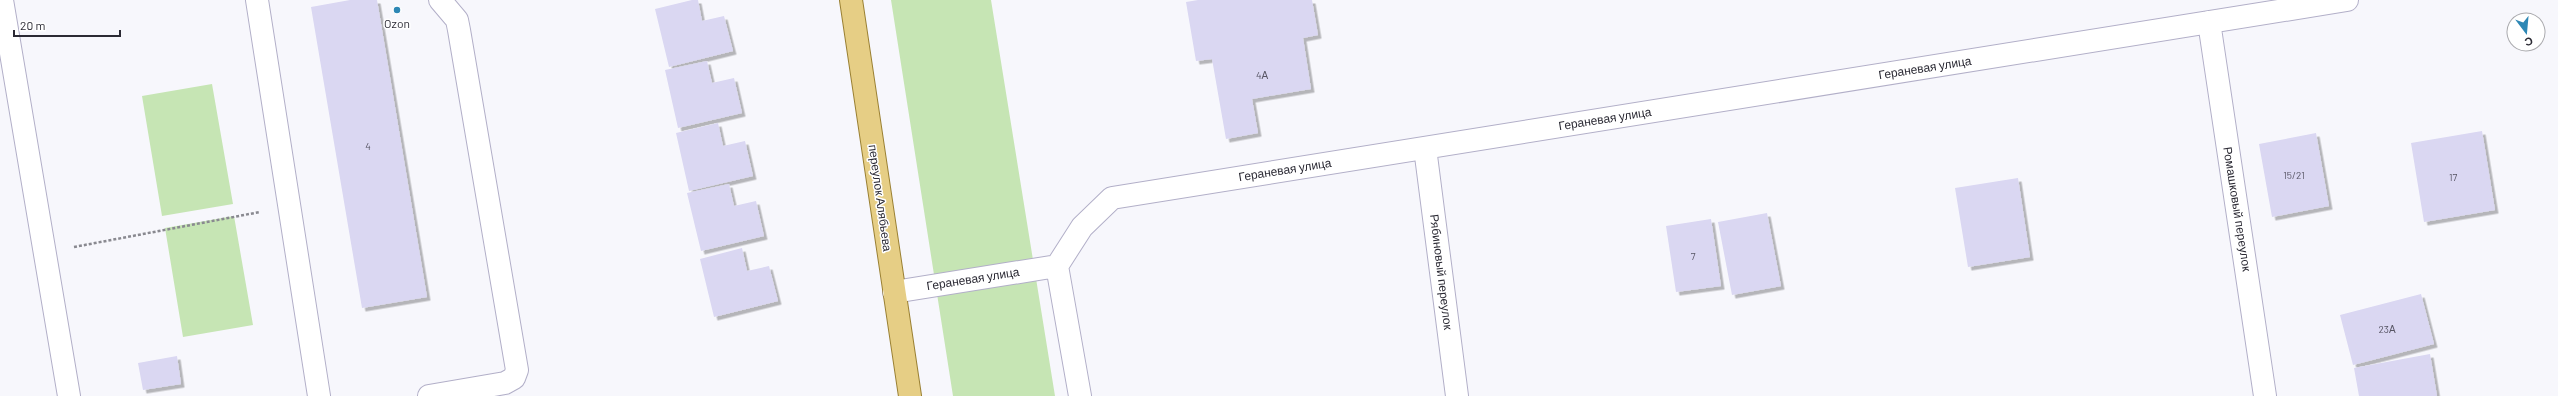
<svg xmlns="http://www.w3.org/2000/svg" width="2558" height="396" font-family="Barlow,sans-serif">
<defs>
<filter id="shadow"><feDropShadow dx="3.5" dy="3.5" stdDeviation="0" flood-color="#0004"/></filter>
</defs>
<rect width="100%" height="100%" fill="#f7f7fc"/>
<path fill="#c6e5b4" d="M891,0H991L1055,396H953Z
M212,84L233,204L162,216L142,96Z
M234,216L253,325L183,337L165,228Z"/>
<path fill="#dad7f2" filter="url(#shadow)" d="M350,0H377L427,297L362,308L311,7Z
M692,0H698L702,21L724,16L733,51L669,67L655,9Z
M1198,0H1312L1318,35L1303,38L1311,89L1252,99L1258,133L1226,139L1212,59L1196,61L1186,2Z
M707,61L712,83L734,78L742,113L678,128L665,70Z
M718,123L723,146L745,141L753,176L689,191L676,133Z
M2482,131L2495,210L2424,222L2411,143Z
M2316,133L2329,206L2272,217L2259,144Z
M2018,178L2030,257L1968,267L1955,188Z
M729,184L734,206L756,201L764,236L701,251L687,193Z
M1767,213L1781,286L1732,295L1718,222Z
M1711,219L1721,286L1676,292L1666,226Z
M742,248L747,271L769,266L778,301L714,317L700,259Z
M2421,294L2434,344L2353,365L2340,315Z
M2430,354L2437,396H2359L2354,368Z
M177,356L181,384L143,390L138,363Z"/>
<g fill="none" stroke-linecap="round" stroke-linejoin="round">
<defs>
<path id="minor" d="M2,0L69,396
M257,0L319,396
M2209,22L2265,396
M1425,148L1457,396
M1057,266L1080,396
M894,292L1057,266L1082,227L1112,198L2347,0
M429,396L505,383L514,378L517,370L459,30L457,20L440,0"/>
<path id="major" d="M851,0L910,396"/>
</defs>
<use href="#minor" stroke="#b2afc8" stroke-width="24"/>
<use href="#major" stroke="#9a8033" stroke-width="24"/>
<path stroke="#898990" stroke-width="2.5" stroke-dasharray="3 2" stroke-linecap="butt" d="M74,247L260,212"/>
<use href="#minor" stroke="#fff" stroke-width="22"/>
<use href="#major" stroke="#e6ce85" stroke-width="22"/>
</g>
<circle fill="#2d87b5" stroke="#fff" stroke-width="1.5" cx="397" cy="10" r="4"/>
<g text-anchor="middle" stroke-width="3" stroke-linejoin="round" paint-order="stroke">
<g font-size="10" fill="#575564">
<text x="1262" y="79">4А</text>
<text x="368" y="150">4</text>
<text x="2294" y="179">15/21</text>
<text x="2453" y="181">17</text>
<text x="1693" y="260">7</text>
<text x="2387" y="333">23А</text>
</g>
<g font-size="12" fill="#2b2a34" stroke="#fff">
<text x="397" y="28">Ozon</text>
</g>
<g font-size="12" fill="#2b2a34" stroke="#fff">
<text transform="translate(1925 68) rotate(-9)" y="4">Гераневая улица</text>
<text transform="translate(1605 119) rotate(-9)" y="4">Гераневая улица</text>
<text transform="translate(1285 170) rotate(-9)" y="4">Гераневая улица</text>
<text transform="translate(880 198) rotate(82)" y="4">переулок Алябьева</text>
<text transform="translate(2237 209) rotate(81)" y="4">Ромашковый переулок</text>
<text transform="translate(1441 272) rotate(83)" y="4">Рябиновый переулок</text>
<text transform="translate(973 279) rotate(-9)" y="4">Гераневая улица</text>
</g>
</g>
<g transform="translate(2526 32) rotate(164)"><circle r="19" fill="#ffffff" stroke="#aaaaae"/>
<path d="M0-3L7 15L0 10L-7 15Z" fill="#2d87b5"/>
<text y="-6" font-size="11" font-weight="bold" text-anchor="middle" fill="#2b2a34">С</text>
</g>
<path d="M14 30v6h106v-6" fill="none" stroke="#2b2a34" stroke-width="2"/>
<text x="20" y="30" font-size="12" fill="#2b2a34" stroke="#ffffff" stroke-width="3" paint-order="stroke">20 m</text>
</svg>
